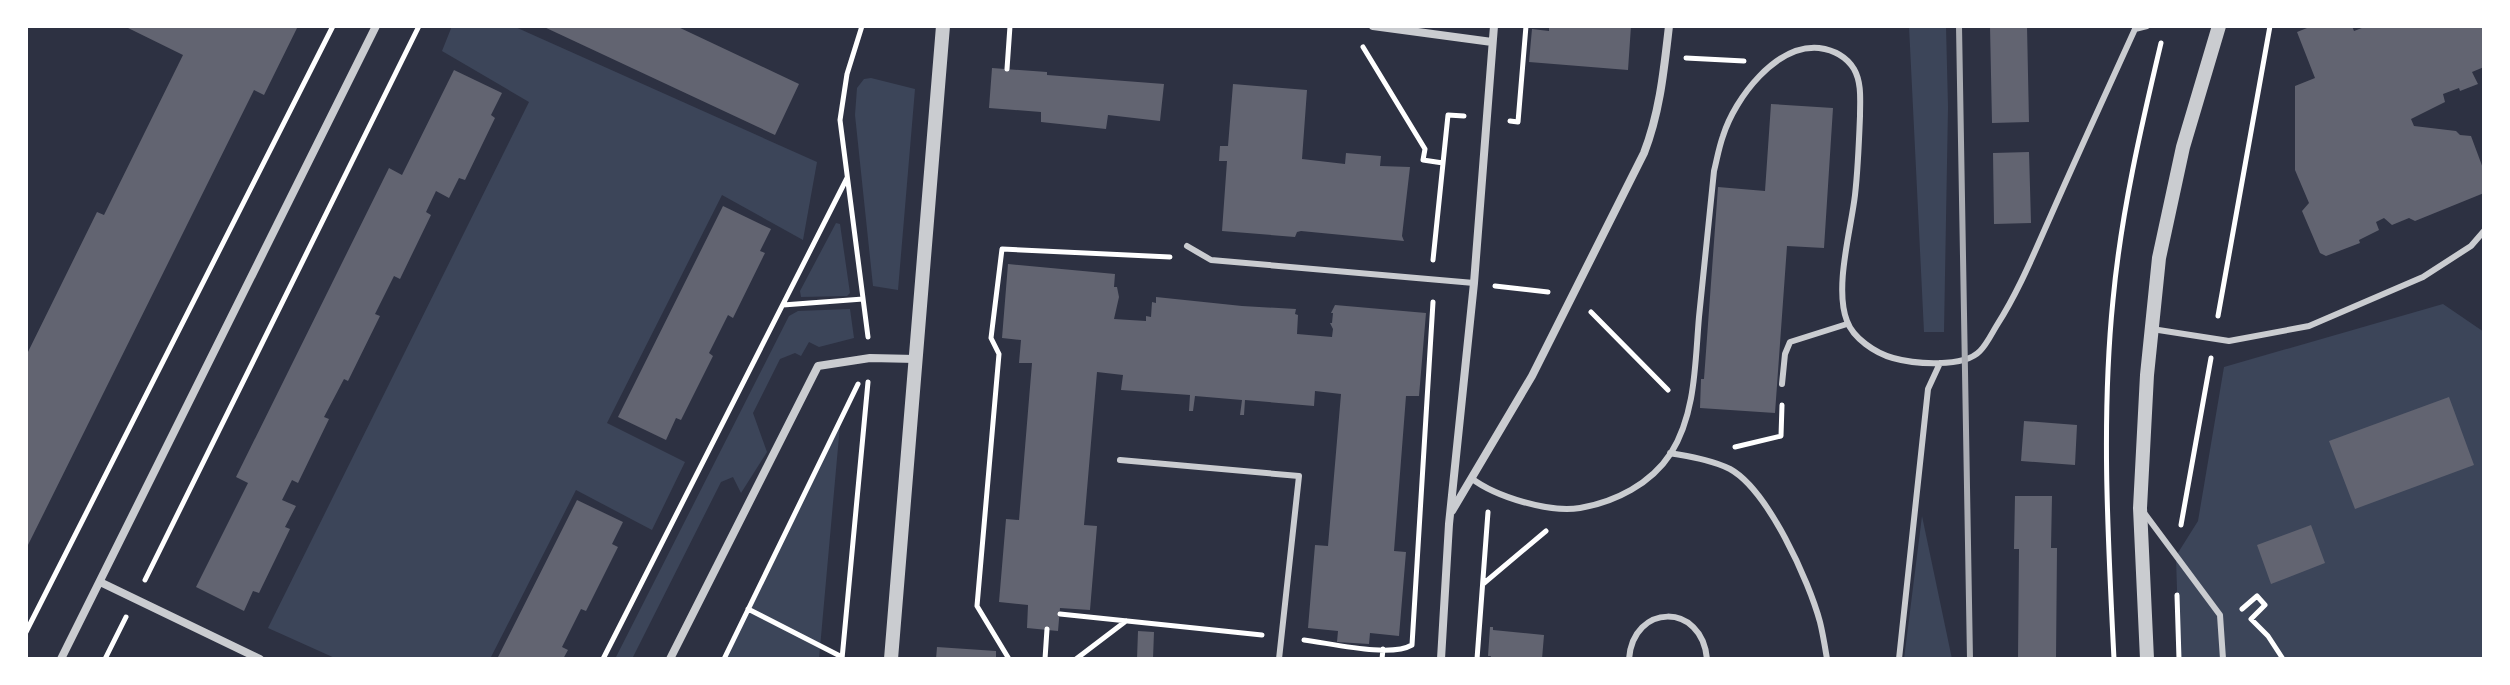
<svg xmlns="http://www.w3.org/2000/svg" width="2510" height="685" font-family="'Open Sans',sans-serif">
<rect width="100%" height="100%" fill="#2d3142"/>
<path fill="#3c4559" d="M452,26H513L817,162L803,240L722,195L607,423L685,462L652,530L576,490L490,659H337L268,628L529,102L442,51Z
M1909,26H1946L1948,107L1944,332H1924Z
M871,78L915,89L898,290L873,286L855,115L857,88L864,79Z
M836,223L840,224L850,293L847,296L801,297L800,291Z
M2443,304L2484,332V659H2179L2176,556L2198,521L2224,367Z
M850,309L854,338L819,347L809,342L801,356L795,353L780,359L753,413L767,452L741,493L733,477L721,482L632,659H615L789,316L798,311Z
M840,425L819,659H723Z
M1922,516L1952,659H1904Z"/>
<path fill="#626471" d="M124,26H298L264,95L254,90L26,549V356L97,212L104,215L183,55Z
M542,26H676L799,84L775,135Z
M1549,26H1631L1628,70L1529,62L1532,29L1549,31Z
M1990,26H2027L2029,122L1992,123Z
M2312,26H2352L2354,31L2367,26H2484V67L2472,72L2478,84L2460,91L2459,88L2443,94L2445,102L2411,119L2414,126L2456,131L2460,135L2471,136L2484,171V193L2415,221L2409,218L2392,225L2384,218L2376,222L2379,230L2359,240L2360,243L2326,256L2320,253L2302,211L2309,203L2295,170V86L2315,78L2297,32Z
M992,68L1047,72V75L1164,84L1160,121L1108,115L1106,129L1041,122V112L989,108Z
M454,70L502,93L491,115L495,118L465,180L459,178L449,198L436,191L426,212L431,215L400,279L394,276L375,314L380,316L348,381L344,379L324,417L329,419L298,483L292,480L282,500L296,506L285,527L290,529L259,593L253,591L244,611L196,587L248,483L236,477L389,168L402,175Z
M1233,84L1307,90L1302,159L1345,164L1346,153L1381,156L1380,166L1410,167L1402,236L1404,241L1301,231L1297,232L1295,237L1222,231L1227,161H1219L1220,146H1228Z
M1771,104L1833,108L1824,248L1787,246L1775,413L1700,408L1701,379H1704L1718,187L1765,191Z
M2029,152L2031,223L1994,224L1993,153Z
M723,206L771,229L760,251L765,253L733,318L728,315L709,353L713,356L681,420L676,418L666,440L618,417Z
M1008,264L1115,274L1114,287H1117L1119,297L1114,319L1146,321V316L1151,317L1152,302L1156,303V297L1242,306L1296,309L1295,314L1298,315L1297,334L1332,337L1333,329L1330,323H1332L1333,313H1331L1335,305L1426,313L1419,396H1406L1394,551L1406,552L1399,636L1370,633L1369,644L1337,642L1338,631L1308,628L1315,545L1328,546L1341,394L1315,391L1314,406L1245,400L1244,415H1240L1242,400L1195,396L1193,411H1189L1190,395L1121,390L1123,375L1097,372L1084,525L1097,526L1090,610L1060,608L1058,631L1027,628L1028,605L999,602L1006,519L1019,520L1032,363H1019L1021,340L1002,338Z
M2449,397L2474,465L2355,509L2329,441Z
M2024,421L2077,425L2075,465L2021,461Z
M2015,496H2052L2051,548H2057L2056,659H2018L2019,549H2014Z
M577,500L623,522L612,544L618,547L586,611L581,609L562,647L568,650L563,659H497Z
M2311,525L2325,563L2271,584L2257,545Z
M1490,627H1493V630L1544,635L1542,659H1490L1491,656H1488Z
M1138,631L1154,632L1153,659H1137Z
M937,647L996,651V659H936Z"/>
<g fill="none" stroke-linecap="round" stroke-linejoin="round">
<path stroke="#fff" stroke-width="5" d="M862,26L847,74L840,120L868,337
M1363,47L1425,149L1423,160L1443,163
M1686,58L1744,61
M1007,69L1010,26
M1510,121L1518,122L1526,26
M1433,260L1448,115L1464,116
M1495,286L1548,292
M783,305L863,299
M1591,312L1668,390
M2218,316L2270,26
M1735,447L1781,436L1782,405
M2181,525L2211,358
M145,580L419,26
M1483,584L1546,531
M2177,595L2179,659
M748,609L842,657
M2242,609L2257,596L2265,605L2251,619L2268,636L2283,659
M1060,614L1262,635
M26,632L333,26
M1304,640C1330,643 1390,658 1412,645L1433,302
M105,659L126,617
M603,659L847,178
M724,659L858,384
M842,659L868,382
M1009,659L977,606L999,354L991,338L1002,249L1170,257
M1045,659L1047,629
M1076,659L1126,621
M1382,659L1383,649
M1477,659L1488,512
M2114,659C2108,540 2101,419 2113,300C2121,214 2141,127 2161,43"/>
<path stroke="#caccd0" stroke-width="6" d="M1187,246L1211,260L1474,283
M2152,329L2229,341L2309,326L2423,277L2471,246L2484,231
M1782,384L1785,354L1790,342L1847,324
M1670,453C1691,457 1712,460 1730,469C1768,490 1809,581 1820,622C1823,634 1825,647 1827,659
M1120,460L1299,476L1279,659
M1471,478C1496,497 1549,513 1580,508C1615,502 1651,484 1671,453C1696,413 1695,362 1699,317C1704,268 1709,220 1714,171C1717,159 1719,147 1723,136C1735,98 1776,44 1819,48C1834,50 1846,56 1854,69C1862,83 1860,101 1860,116C1859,142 1858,169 1855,195C1851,230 1834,288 1847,321C1853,338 1875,353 1893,358C1914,364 1964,368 1980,351C1987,344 1992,333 1997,325C2018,292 2032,258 2048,222C2076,158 2106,93 2135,29L2147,26
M2145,514L2220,615L2223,659
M1629,659C1633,603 1702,602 1707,659
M1899,659L1928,389L1940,363"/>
<path stroke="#caccd0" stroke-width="8" d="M1373,26L1492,42
M1452,511L1532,376L1644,153C1660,112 1664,69 1669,26
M100,582L260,659
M61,659L376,26
M670,659L818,366L870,358L916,359
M1441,659L1449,524L1474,283L1494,26"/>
<path stroke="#caccd0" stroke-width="14" d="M891,659L943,26
M2147,659L2140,508L2147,375L2159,258L2183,147L2219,26"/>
<path stroke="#abadb3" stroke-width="6" d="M1959,26L1970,659"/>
</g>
<rect width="2510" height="685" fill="none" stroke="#ffffff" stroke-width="56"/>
</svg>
